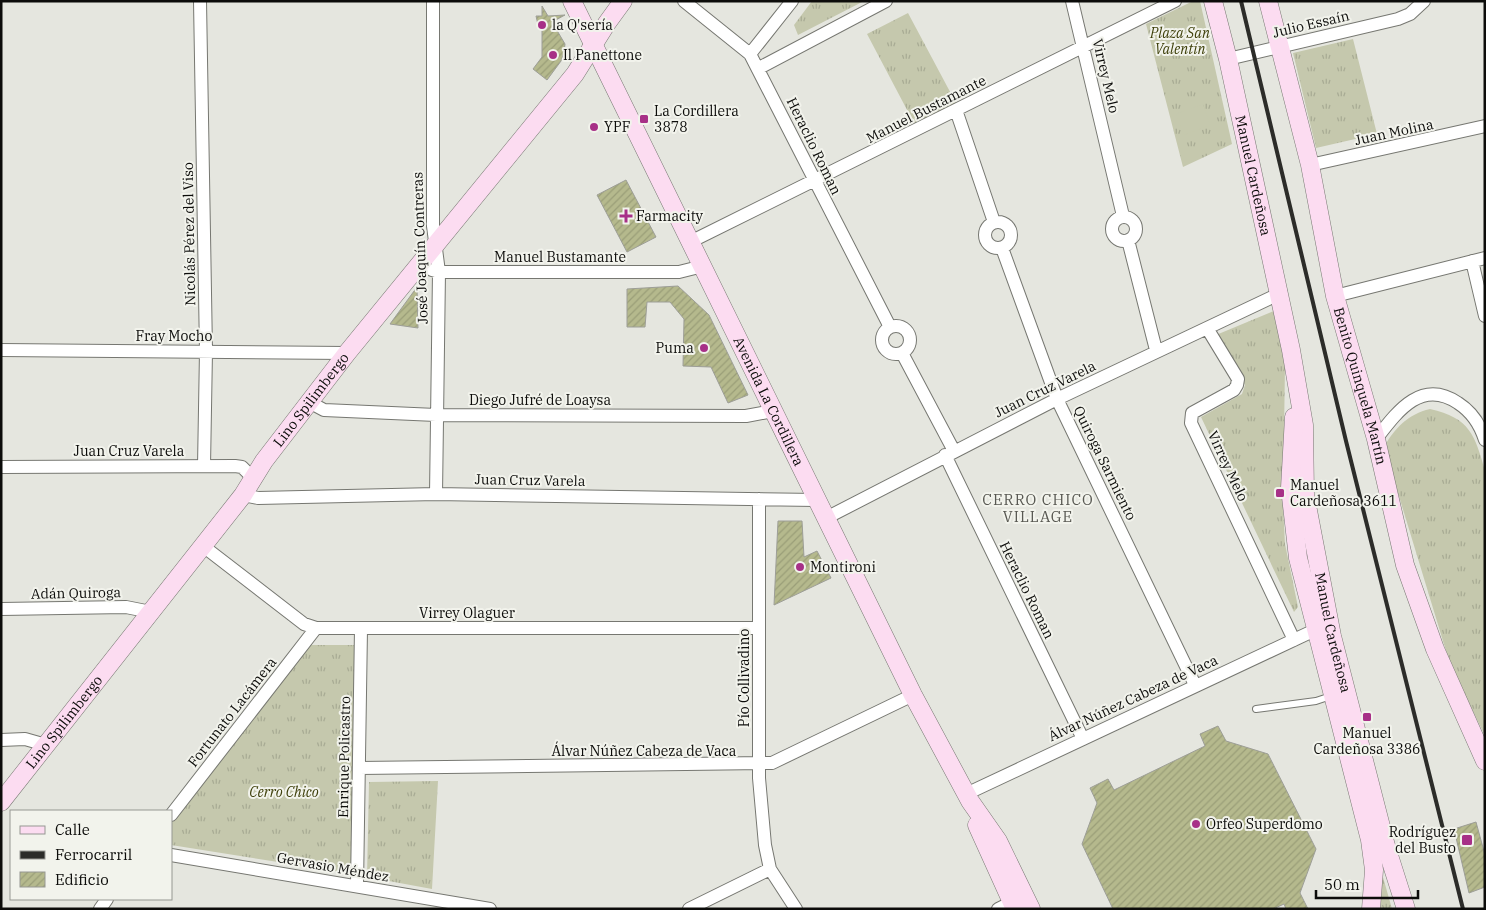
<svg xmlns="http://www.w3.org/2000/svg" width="1486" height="910" font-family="'IBM Plex Serif',serif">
<defs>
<pattern id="grass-tufts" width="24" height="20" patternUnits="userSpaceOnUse" patternTransform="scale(1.25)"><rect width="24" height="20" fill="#c5c8ad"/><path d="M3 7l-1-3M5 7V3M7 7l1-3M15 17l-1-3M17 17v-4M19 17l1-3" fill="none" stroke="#a8ab94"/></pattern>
<pattern id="building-hatch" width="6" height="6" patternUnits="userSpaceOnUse" patternTransform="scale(1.25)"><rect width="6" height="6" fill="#b5b98d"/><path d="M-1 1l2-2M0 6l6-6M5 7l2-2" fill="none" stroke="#9a9e78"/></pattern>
</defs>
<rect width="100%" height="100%" fill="#e5e6df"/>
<path fill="url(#grass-tufts)" d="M812,1H864L798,35L794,25Z
M1193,1H1200L1232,144L1183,167L1146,24Z
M908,13L956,103L915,125L867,34Z
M1353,39L1377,134L1316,148L1293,53Z
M1276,310L1285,364L1283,506L1285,544L1298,607L1294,612L1201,417L1242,394L1245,385L1216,335Z
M1430,409C1470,418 1475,435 1485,471V736L1450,664L1384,447C1395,428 1408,414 1430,409Z
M309,645H356L354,874L171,845V823Z
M438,781L432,889L367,877L369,782Z
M1379,863L1392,909H1379Z"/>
<path fill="#c5c8ad" d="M1203,104L1210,125L1184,135L1176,114Z"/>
<path fill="url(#building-hatch)" stroke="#9d9e97" d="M542,6L548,16L565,15L552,22L565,44L564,52L561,61L547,80L533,69L542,57V27L539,29L536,16H542Z
M626,180L656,237L627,252L597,195Z
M678,286L709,315L748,395L728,403L711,367L683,366L684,319L670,302H647L645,327H627V289Z
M417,287L418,328L390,324Z
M778,521H802L804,557L817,551L831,578L774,605Z
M1218,726L1226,741L1268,754L1316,849L1300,893L1308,909H1286L1284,904L1273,909H1113L1082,844L1097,803L1090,788L1108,779L1114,790L1205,746L1200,734Z
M1476,822L1485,855V887L1469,893L1454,829Z"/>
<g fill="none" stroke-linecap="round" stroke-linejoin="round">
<defs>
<path id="service" d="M1256,709L1316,701L1331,696"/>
<path id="minor" d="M200,1L206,351L204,466
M433,1V226L439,272L436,494
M684,1L750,54L890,327
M1072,1L1123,216
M750,54L792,1
M1228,59L1398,19L1410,14L1424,1
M759,68L886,1
M956,110L994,222
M1310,165L1485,126
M1112 229a12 12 0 1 1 24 0a12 12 0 1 1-24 0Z
M985 235a13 13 0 1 1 26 0a13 13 0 1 1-26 0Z
M1128,240L1156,350
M690,242L1175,1
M1002,248L1057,399L1195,685
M1472,261L1485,316
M432,270L439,272H679L703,266
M1335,296L1485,258
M882 340a14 14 0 1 1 28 0a14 14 0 1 1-28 0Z
M1207,328L1238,379L1237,385L1234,390L1192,413L1191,423L1294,640
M1,350L347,353
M902,353L954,451
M309,402L324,410L436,415L746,416L773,411
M1376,439C1397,412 1421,378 1458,403C1472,412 1480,424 1485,440
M945,455L1083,739
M1,467L235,466L242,467L253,478
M243,495L258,498L436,494L817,500
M759,499V778L765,845L770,869L796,909
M826,518L1057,399L1281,293
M203,546L304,624L316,628H759
M1,609L126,607L151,612
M1,740L25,739L46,745
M359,768L772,763L913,695
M966,794L1315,630
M171,815L316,628
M171,855L490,909
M357,886L361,629
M100,909L107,899
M689,909L770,869
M998,909L1012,902"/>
<g id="secondary">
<path id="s1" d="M572,1L913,695L970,801L998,841L1031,909"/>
<path id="s2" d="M1213,1L1228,59L1291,350L1304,425L1305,495L1332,636L1386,846L1406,909"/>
<path id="s3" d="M1268,1L1310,165L1335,296L1376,439L1405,565L1435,649L1485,761"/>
<path d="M1294,417L1290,488L1298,558L1370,840L1374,870L1371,909"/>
<path id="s4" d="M1,802L243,495L264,461L347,353L575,74L607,23L623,1"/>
<path d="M977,825L1015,909"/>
</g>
</defs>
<use href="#service" stroke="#767771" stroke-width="8"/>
<use href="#minor" stroke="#767771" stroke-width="14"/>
<use href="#secondary" stroke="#767771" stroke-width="19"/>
<use href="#service" stroke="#fff" stroke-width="6"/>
<use href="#minor" stroke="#fff" stroke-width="12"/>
<use href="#secondary" stroke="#fcdcf1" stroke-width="18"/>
<path stroke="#2c2c29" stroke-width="4" d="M1241,1L1346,441L1463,909"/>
</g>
<g fill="#a73087" stroke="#f2f3ec" stroke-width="2">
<circle cx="542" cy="25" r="5"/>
<circle cx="553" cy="55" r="5"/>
<rect x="639" y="114" width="10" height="10" rx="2.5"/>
<circle cx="594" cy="127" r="5"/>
<path d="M623.5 208.5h5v5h5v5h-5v5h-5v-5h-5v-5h5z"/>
<circle cx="704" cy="348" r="5"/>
<rect x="1275" y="488" width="10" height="10" rx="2.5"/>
<circle cx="800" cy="567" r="5"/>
<rect x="1362" y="712" width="10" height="10" rx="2.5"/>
<circle cx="1196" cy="824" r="5"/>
<rect x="1461" y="834" width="12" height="12" rx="2.5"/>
</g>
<g text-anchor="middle" stroke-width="4" stroke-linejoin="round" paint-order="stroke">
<g font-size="14" fill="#0c0c0a" stroke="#f2f3ec">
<text transform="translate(1311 24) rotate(-13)" y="5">Julio Essaín</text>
<text transform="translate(1106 76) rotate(77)" y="5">Virrey Melo</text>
<text transform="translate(926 109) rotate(-27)" y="5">Manuel Bustamante</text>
<text transform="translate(1394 132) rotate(-12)" y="5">Juan Molina</text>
<text transform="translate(814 146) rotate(64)" y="5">Heraclio Roman</text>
<text dy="5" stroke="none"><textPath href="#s2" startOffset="179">Manuel Cardeñosa</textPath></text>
<text transform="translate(189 234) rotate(-91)" y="5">Nicolás Pérez del Viso</text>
<text transform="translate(420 248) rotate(-92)" y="5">José Joaquín Contreras</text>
<text x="560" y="262">Manuel Bustamante</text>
<text x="174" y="341">Fray Mocho</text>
<text dy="5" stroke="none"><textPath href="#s3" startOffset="396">Benito Quinquela Martín</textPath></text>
<text transform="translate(1045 389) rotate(-26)" y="5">Juan Cruz Varela</text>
<text dy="5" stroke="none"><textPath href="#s4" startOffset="508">Lino Spilimbergo</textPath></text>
<text x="540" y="405">Diego Jufré de Loaysa</text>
<text dy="5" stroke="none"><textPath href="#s1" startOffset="446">Avenida La Cordillera</textPath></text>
<text x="129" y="456">Juan Cruz Varela</text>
<text transform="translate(1105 463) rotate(64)" y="5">Quiroga Sarmiento</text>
<text transform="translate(1228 466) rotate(65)" y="5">Virrey Melo</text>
<text transform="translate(530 480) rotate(1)" y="5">Juan Cruz Varela</text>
<text transform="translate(1027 590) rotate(64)" y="5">Heraclio Roman</text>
<text transform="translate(76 593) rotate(-1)" y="5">Adán Quiroga</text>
<text x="467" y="618">Virrey Olaguer</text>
<text dy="5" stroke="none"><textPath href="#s2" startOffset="644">Manuel Cardeñosa</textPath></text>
<text transform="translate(744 678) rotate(-90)" y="5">Pío Collivadino</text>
<text transform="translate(1133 698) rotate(-25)" y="5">Álvar Núñez Cabeza de Vaca</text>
<text transform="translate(232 712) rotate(-52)" y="5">Fortunato Lacámera</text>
<text dy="5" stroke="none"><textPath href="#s4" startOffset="102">Lino Spilimbergo</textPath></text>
<text x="644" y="756">Álvar Núñez Cabeza de Vaca</text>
<text transform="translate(344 757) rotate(-89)" y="5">Enrique Policastro</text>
<text transform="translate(333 867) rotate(10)" y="5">Gervasio Méndez</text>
</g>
<g font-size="14" fill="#0c0c0a" stroke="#f2f3ec" text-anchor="start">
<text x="552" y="30">la Q'sería</text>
<text x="563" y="60">Il Panettone</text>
<text x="654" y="116">La Cordillera<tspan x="654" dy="16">3878</tspan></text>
<text x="604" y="132">YPF</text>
<text x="636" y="221">Farmacity</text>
<text x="694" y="353" text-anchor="end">Puma</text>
<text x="1290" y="490">Manuel<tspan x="1290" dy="16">Cardeñosa 3611</tspan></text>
<text x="810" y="572">Montironi</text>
<text x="1367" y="738" text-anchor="middle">Manuel<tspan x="1367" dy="16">Cardeñosa 3386</tspan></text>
<text x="1206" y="829">Orfeo Superdomo</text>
<text x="1456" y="837" text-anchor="end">Rodríguez<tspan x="1456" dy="16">del Busto</tspan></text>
</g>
<g font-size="14" font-style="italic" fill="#3d3f09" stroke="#f2f3ec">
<text x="1180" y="38">Plaza San<tspan x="1180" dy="16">Valentín</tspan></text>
<text x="284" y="797">Cerro Chico</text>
</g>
<g font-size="15" letter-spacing="1" fill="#585852" stroke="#f2f3ec">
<text x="1038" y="505">CERRO CHICO<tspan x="1038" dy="17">VILLAGE</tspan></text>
</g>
</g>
<rect width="1486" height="910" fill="none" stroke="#0c0c0a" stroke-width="5"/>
<rect x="10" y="810" width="162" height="90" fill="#f2f3ec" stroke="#969792"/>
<rect x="20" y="826" width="25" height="8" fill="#fcdcf1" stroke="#969792"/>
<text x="55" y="835" font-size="15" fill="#0c0c0a">Calle</text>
<rect x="20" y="851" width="25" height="8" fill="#2c2c29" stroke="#969792"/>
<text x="55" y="860" font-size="15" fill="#0c0c0a">Ferrocarril</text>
<rect x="20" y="872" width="25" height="15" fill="url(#building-hatch)" stroke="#969792"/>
<text x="55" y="885" font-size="15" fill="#0c0c0a">Edificio</text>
<path d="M1316 890v8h102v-8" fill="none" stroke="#0c0c0a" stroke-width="2.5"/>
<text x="1324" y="890" font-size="15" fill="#0c0c0a" stroke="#f2f3ec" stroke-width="4" paint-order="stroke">50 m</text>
</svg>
